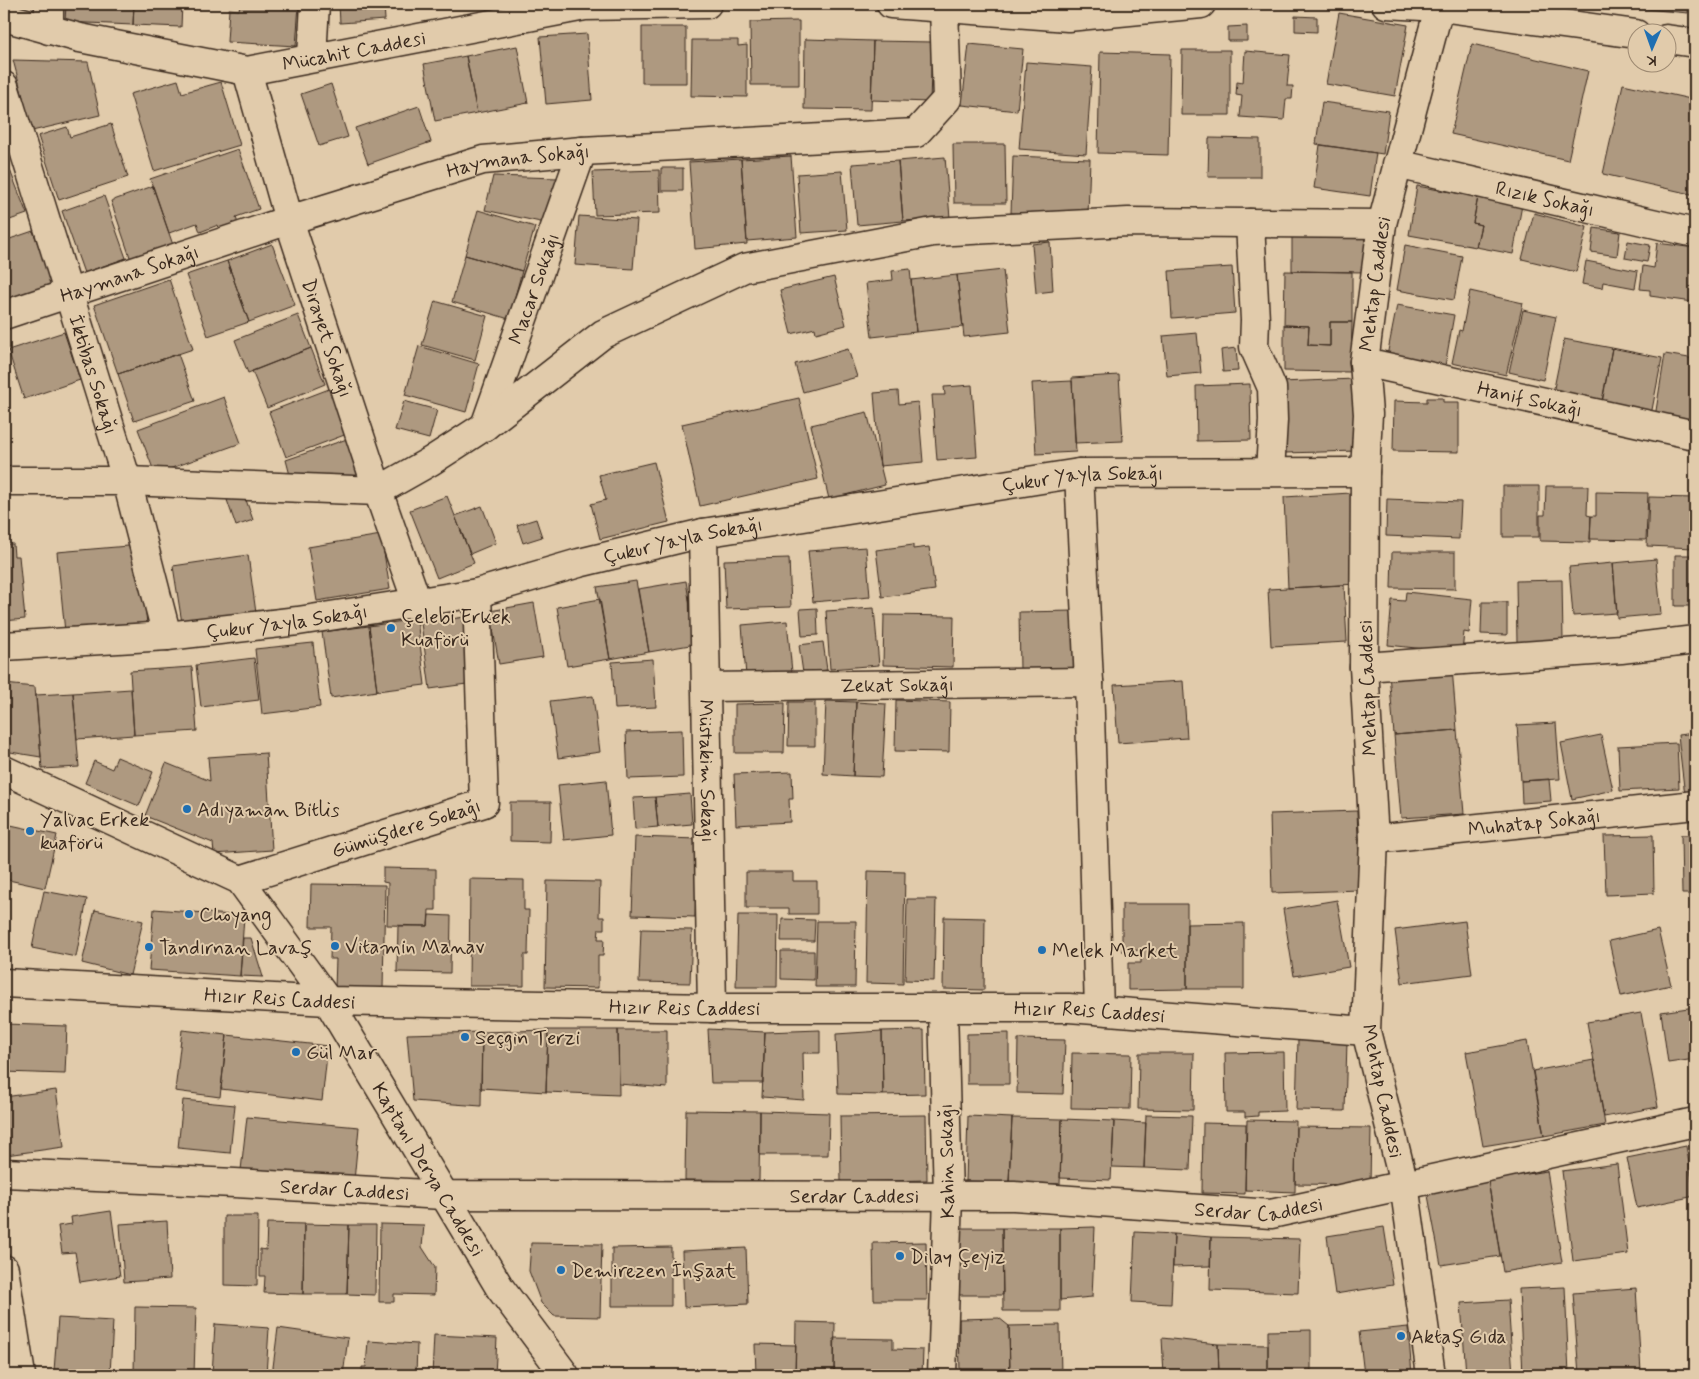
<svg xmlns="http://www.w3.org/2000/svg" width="1699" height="1379" font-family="Mynerve,sans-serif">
<rect width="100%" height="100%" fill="#e1cbab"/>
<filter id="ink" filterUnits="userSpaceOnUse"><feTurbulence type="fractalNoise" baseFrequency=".02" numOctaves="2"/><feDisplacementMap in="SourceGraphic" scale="10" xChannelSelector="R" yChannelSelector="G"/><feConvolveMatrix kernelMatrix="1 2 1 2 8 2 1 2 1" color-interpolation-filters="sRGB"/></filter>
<g filter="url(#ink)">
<path fill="#ae9980" stroke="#3b2a1e" d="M66,4H134L133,25L65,22Z
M134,4H182L181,27L133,25Z
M240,4H299L296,46L227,42L229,9L239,10Z
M339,4H384L385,20L340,23Z
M1588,4H1635V8Z
M1635,4H1688V13L1635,8Z
M1339,13L1408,25L1395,96L1326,84Z
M1295,16L1317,17V32L1295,31Z
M799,21V85H751L750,22Z
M1247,26V41H1228V27Z
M642,27H686V83H642Z
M587,34L592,100L546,104L540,37Z
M805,39L873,41L871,110L804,109Z
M692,40H738V46L747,45V97L691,96Z
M873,41L932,42L930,102L871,100Z
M969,44L1023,49L1017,111L962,105Z
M1472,44L1588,71L1568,160L1451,134Z
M517,46L528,103L477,113L466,56Z
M1182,50H1230V115H1181Z
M1245,51L1290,55L1287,86H1293L1292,99H1286L1284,120L1240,117L1242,96L1236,95L1237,82L1243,83Z
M1100,52L1170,54L1168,155L1098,153Z
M466,56L477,113L435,121L424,64Z
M13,60L88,62L100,115L32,131Z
M1026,62L1092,67L1086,154L1019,149Z
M178,80L182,93L221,82L240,145L154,171L130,94Z
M331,84L348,137L319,146L301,94Z
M1623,84L1695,100V195L1603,174Z
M1322,102L1389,111L1383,154L1316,144Z
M419,106L431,142L368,164L355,128Z
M111,124L128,177L59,200L38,136L67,127L70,137Z
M1209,138L1260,139V177H1208Z
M953,144H1005L1006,203H954Z
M1320,145L1376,153L1370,196L1314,188Z
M238,149L259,209L236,217L238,224L220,231L218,225L200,232L197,223L169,233L150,179Z
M791,156L797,237L747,241L741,159Z
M1013,156L1090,159L1088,215L1011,213Z
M945,157L950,218L903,221L898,161Z
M741,159L747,244L695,249L689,162Z
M6,160L27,214L4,222V161Z
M898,161L903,221L857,225L852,164Z
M661,168H683V191H661Z
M659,170L660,213L595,215L593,172Z
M842,171L847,230L801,233L797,174Z
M493,176L558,178L545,223L485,210Z
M153,186L174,248L132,263L111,201Z
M1417,186L1478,197L1473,223L1481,225L1476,247L1409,235Z
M104,196L126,258L84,273L62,211Z
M1478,197L1522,205L1513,254L1476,247L1481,225L1473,223Z
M478,210L535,227L522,271L465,255Z
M1534,213L1587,227L1576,272L1522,259Z
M579,216L637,220L633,269L575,265Z
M1594,228L1620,232L1617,256L1591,252Z
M33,231L54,287L7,304L4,296V241Z
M1292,233L1365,235V272L1292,271Z
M1628,241L1650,245L1647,262L1625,258Z
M1050,242L1053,291L1036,293L1032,244Z
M1657,243L1695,248V287L1693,302L1650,296V290L1640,289L1643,266L1654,268Z
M272,244L295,305L249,322L227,261Z
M1405,245L1462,256L1454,300L1397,290Z
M465,255L522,271L509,319L452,302Z
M227,261L249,322L208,336L186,275Z
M1586,261L1638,271L1635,288L1603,282L1602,288L1582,284Z
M1232,267L1235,313L1172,318L1169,271Z
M910,269L916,332L872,337L866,283L893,280L892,271Z
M1003,270L1010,332L964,337L957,275Z
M1285,271L1352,272V322H1330V346L1308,345L1309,326L1284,325Z
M957,275L963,327L916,332L911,280Z
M834,277L846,325L816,333L815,328L791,334L780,290Z
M169,279L193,349L118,374L94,305Z
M1470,291L1523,303L1506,375L1452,363L1459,330L1462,331Z
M435,301L487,316L475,360L422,345Z
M1397,305L1454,315L1445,366L1387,356Z
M1523,310L1556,317L1543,380L1509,372Z
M298,315L311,348L248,373L235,340Z
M1330,322H1352L1351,372L1284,371V325L1309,326L1308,345L1330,346Z
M64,332L80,380L24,399L8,350Z
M1197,333L1201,373L1167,376L1163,336Z
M1564,339L1612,348L1602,403L1553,393Z
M419,346L479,364L466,412L405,395Z
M311,348L325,384L267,408L252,371Z
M1236,348L1238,371L1223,372L1221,350Z
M1612,348L1662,358L1651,415L1601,406Z
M848,349L857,377L803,392L795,364Z
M178,354L195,401L134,421L118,374Z
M1665,354L1695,359V424L1655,417Z
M1119,375L1123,441L1075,443L1072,378Z
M1355,379L1358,451L1284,453L1281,382Z
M1072,381L1076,452L1036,454L1032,383Z
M1250,384L1251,440L1197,441L1196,386Z
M972,385L977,457L937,460L932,395H945L944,387Z
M329,389L347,434L286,457L269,412Z
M898,391L899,404L918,402L923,462L880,466L874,393Z
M224,397L241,443L155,474L138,429Z
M799,398L818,479L700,506L682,424Z
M1427,398H1443V402H1459V452L1393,451L1394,401L1427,402Z
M404,401L437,410L429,439L395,430Z
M867,412L885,485L829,499L811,425Z
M347,439L360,478L291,479L286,460Z
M654,462L669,522L600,539L591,504L606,500L599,475Z
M1503,486H1539V537H1503Z
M1546,486H1588L1587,515L1591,516L1590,542L1540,541V515H1545Z
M1596,492L1648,493L1646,540L1590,539L1591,516H1596Z
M1351,493L1356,584L1288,588L1284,497Z
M244,494L253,520L236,526L227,500Z
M447,496L474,563L437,578L410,510Z
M1649,497L1695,498V548L1647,546Z
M1387,499L1461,502L1459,539L1386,536Z
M482,506L496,543L470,554L455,516Z
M536,519L542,537L523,543L517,525Z
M381,535L390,589L317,601L308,547Z
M4,544H13L14,556H19L25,619L4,621Z
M140,545L147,625L65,632L57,552Z
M913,545V549L929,547L935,590L882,597L876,550Z
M866,547L870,597L813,602L808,551Z
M1392,552H1455V589L1391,588Z
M248,555L256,613L182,623L173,566Z
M1675,555H1695V606H1675Z
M789,558L791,607L726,609L724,560Z
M1656,559L1661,614L1617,618L1613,563Z
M1613,563L1617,613L1573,616L1569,567Z
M1562,580L1563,642L1517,643L1516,581Z
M636,581L649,652L610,659L597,587Z
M686,581L696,644L649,652L638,589Z
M1344,585L1347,642L1271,646L1268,589Z
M1406,592L1472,599L1469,633L1464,632L1462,653L1388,645L1392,600L1405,601Z
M600,599L610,659L567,666L557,607Z
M1482,602H1507V635L1481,634Z
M534,603L543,657L499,664L490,611Z
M817,608L818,635L802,636L800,609Z
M874,608L879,665L830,669L826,611Z
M1074,611L1075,669L1020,670L1019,612Z
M1691,614H1695V630H1691Z
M884,615L954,616L953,667L883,665Z
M465,617L474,683L430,689L421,623Z
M417,619L425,685L377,691L369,626Z
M787,621L792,672L746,676L742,625Z
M369,626L377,691L331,698L322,632Z
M823,642L827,670L803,673L799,645Z
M313,643L320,707L262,714L255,649Z
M254,658L259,700L201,707L196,665Z
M653,659L656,707L615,709L612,662Z
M192,667L197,731L134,735L130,671Z
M1452,668L1457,730L1394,735L1389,673Z
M1183,681L1187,738L1118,743L1114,685Z
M4,684L35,687L41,757L4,751Z
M131,689L134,735L77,739L73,693Z
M73,693L79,767L42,769L36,695Z
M593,696L600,752L558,758L550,701Z
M896,700L950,702L949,752L895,751Z
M826,701L856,702L853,776L823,774Z
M789,702H815V746H788Z
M856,702L886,704L882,777L853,776Z
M785,703L784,753H735V704Z
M1556,723L1560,779L1521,781L1517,725Z
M682,730L683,777L628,779L626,732Z
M1457,730L1464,814L1401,818L1394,735Z
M1695,733V794L1685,796L1678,735Z
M1601,735L1613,790L1572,799L1561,743Z
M1677,743L1679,788L1620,791L1618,746Z
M266,753L272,850L214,854L213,843L145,816L166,763L210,781L208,757Z
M117,757L153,772L139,806L85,783L94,761L112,769Z
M792,772L793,799H789L790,822L736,825L734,774Z
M1549,779L1551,801L1522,803L1521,781Z
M606,780L611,835L564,840L558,785Z
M690,794L692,824L658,827L655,797Z
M655,797L658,827L635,829L633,798Z
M510,802H551L550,842L510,841Z
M1357,811L1360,890L1272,893L1270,814Z
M6,824L57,835L45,888L4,879V834Z
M1653,835L1654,893L1606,895L1604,836Z
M1681,835H1695V894H1682Z
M635,837L698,839L695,917L632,915Z
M383,868L436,869V910H429L428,926L387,925L388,883L383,882Z
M868,871L905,872L903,984L866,983Z
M746,872H793V881H817V914H789V908H746Z
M470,879L524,880V910H529L528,955H524V986H469Z
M547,881L600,882L599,917H604V929H599L598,939H604L603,956H598V988L545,987Z
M311,884L385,885L383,989L335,988L336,959H330L331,927H310Z
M44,891L87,899L76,957L32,948Z
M907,899H936L934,981L905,980Z
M1337,900L1349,967L1294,976L1283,909Z
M1122,904H1187V989L1128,990V963H1141V950L1122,951Z
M154,909L244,916L240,976L149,970Z
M95,910L143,921L130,975L82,963Z
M429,915L451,916L450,973L397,972L398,926H428Z
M738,915H778L777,987H736Z
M944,917L985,918L984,990L943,989Z
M782,919L815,920L814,941H781Z
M817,921H856L855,987H815Z
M1465,921L1472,974L1402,983L1395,930Z
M1244,923V989H1187V924Z
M641,929L692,930L690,983L639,982Z
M1658,930L1671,985L1621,996L1609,941Z
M243,938H251L263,977L240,976Z
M781,951H814V980L781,979Z
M1695,1007V1063V1059L1668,1063L1661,1012Z
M1641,1013L1658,1107L1604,1117L1587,1022Z
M4,1024L67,1026L65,1074L4,1072Z
M708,1029L765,1032L763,1083H711Z
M182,1030L227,1035L220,1097L175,1091Z
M548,1030L546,1092L481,1088L482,1032Z
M548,1030H618L619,1095L546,1092Z
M618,1030H667V1088L619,1084Z
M820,1030V1053H803L804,1100L762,1097L765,1032Z
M924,1030L925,1094L883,1095L882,1031Z
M882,1031L883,1095L838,1094L836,1034Z
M482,1032L481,1106L413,1101L407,1034Z
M1009,1033V1084H967V1034Z
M227,1035L328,1046L322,1101L221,1089Z
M1018,1039L1065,1040L1063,1094L1017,1093Z
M1298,1040L1347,1041L1345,1111L1296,1110Z
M1527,1041L1544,1136L1483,1146L1466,1052Z
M1284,1052L1285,1111L1258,1112V1116L1245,1117V1112H1226L1225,1053Z
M1072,1053L1131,1054L1130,1109L1071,1108Z
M1139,1053H1194L1193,1110L1138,1109Z
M1594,1060L1605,1125L1544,1136L1533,1071Z
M56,1090L64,1147L6,1155L4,1141V1097Z
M183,1100L235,1105L230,1153L178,1148Z
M686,1110L760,1111L759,1181L685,1180Z
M760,1111L829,1113L828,1155H760Z
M926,1115L927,1180L841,1182L840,1116Z
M1146,1115L1192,1116L1190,1170L1144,1168Z
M968,1116L1012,1118L1009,1182L966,1181Z
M247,1117L359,1127L354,1181L241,1170Z
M1012,1118L1062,1119L1060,1184L1009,1182Z
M1062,1119L1114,1121L1111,1180L1060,1178Z
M1247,1120L1296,1121L1295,1192L1245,1190Z
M1114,1121L1146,1123L1144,1168L1112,1167Z
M1203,1123L1246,1124L1245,1194L1202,1193Z
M1296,1127L1371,1128L1370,1185L1295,1184Z
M1686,1146L1695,1196L1637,1208L1627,1158Z
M1617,1164L1628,1254L1573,1261L1562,1171Z
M1547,1171L1562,1262L1503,1272L1488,1180Z
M1488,1180L1500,1256L1441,1265L1427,1190Z
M111,1211L120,1276L80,1282L75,1252L62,1253L58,1226L72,1224L71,1217Z
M224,1216H258L257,1286L224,1285Z
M167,1221L170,1279L124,1282L120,1224Z
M267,1223L304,1224L303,1294L264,1293L265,1276H260V1249L266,1250Z
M304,1224L349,1225L347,1294H303Z
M380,1224L424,1225L422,1247L435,1267L434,1295L394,1294V1302H379Z
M349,1225H376L375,1295L347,1294Z
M1095,1227L1092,1297L1060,1300V1228Z
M1384,1227L1393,1285L1335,1294L1327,1236Z
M959,1228H1002L1003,1295H959Z
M1002,1228H1060V1311H1003Z
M1135,1232L1174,1234L1171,1304L1132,1302Z
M1174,1234L1211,1237L1210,1266L1173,1267Z
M1211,1237L1300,1239L1298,1293L1210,1290Z
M926,1242L927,1300H874L873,1243Z
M531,1243L602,1244L600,1317L554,1316L541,1303L529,1271Z
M671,1247V1306H612V1248Z
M746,1248L748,1304L684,1307L682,1251Z
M1565,1287L1569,1374L1523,1375L1519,1289Z
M1636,1288L1641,1372L1579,1375L1573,1293Z
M1508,1300L1513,1375H1466L1461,1303Z
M135,1307L196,1308L194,1375H134Z
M58,1318L113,1321L110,1374L54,1371Z
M999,1318L1009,1326L1010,1375H960L959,1319Z
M796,1322L835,1323L834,1375H795Z
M215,1324L269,1328L266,1375H212Z
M1060,1325L1061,1375H1010L1009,1326Z
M1408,1327L1412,1375H1364L1359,1332Z
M278,1328L348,1338L343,1375H272Z
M1311,1330V1375H1268V1331Z
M434,1335L497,1338L495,1375H432Z
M834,1338L893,1339V1349L923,1350L922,1375H834Z
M1162,1338L1218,1344L1219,1375H1164Z
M368,1341L417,1344L416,1375H362V1367H366Z
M755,1344L796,1345L795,1375H756Z
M1218,1344L1268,1345V1375H1219Z"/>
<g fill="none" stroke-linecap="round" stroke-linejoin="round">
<defs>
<g id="minor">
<path d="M891,4L1068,17L1201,4"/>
<path d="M1386,4L1440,7L1636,34"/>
<path id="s1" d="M4,17L80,38L247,71L585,6L707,4"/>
<path d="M49,30V4"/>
<path d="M1666,39L1695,43"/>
<path d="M312,57L315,4"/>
<path id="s2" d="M247,71L289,220L378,491L417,602"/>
<path id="s3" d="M4,86L127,481L167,636"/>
<path id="s4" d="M1397,164L1695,233"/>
<path d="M1250,223L1255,320L1254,347L1272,388L1273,420L1270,472"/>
<path id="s5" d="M4,315L289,220L483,160L582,151L916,133L947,99L944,7"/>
<path id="s6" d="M1364,362L1690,434L1695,432"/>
<path id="s7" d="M485,426L582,151"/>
<path d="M1079,473L1089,682L1099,1010"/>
<path d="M4,481H127L378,491L431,461L485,426L603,334L744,268L933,232L1128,222L1382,224"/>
<path id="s8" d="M703,533L712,1008"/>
<path id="s9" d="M4,646L167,636L298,621L477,593L579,563L703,533L1079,473L1365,472"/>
<path d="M1364,667L1621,649L1695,640"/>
<path id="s10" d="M706,687L1089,682"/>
<path id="s11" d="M4,770L240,880L328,1001L500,1288L565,1375"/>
<path id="s12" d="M1374,839L1695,805"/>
<path id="s13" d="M240,880L484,803L477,593"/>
<path id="s14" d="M4,983L328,1001L712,1008H1069L1366,1031"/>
<path id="s15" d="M4,1173L235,1183L443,1195L1014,1196L1271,1214L1695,1122"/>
<path d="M4,1269L21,1375"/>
<path d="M942,1375L948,1196L943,1008"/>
<path id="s16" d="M1431,1375L1404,1184L1366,1031L1374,839L1364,667L1365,472L1368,414L1364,362L1382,224L1440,4"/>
</g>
</defs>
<use href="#minor" stroke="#3b2a1e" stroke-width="31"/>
<use href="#minor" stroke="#e1cbab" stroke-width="28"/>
</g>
</g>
<g fill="#1f6fb2" stroke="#e1cbab" stroke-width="2">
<circle cx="391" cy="628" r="5"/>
<circle cx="187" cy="809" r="5"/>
<circle cx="30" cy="831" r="5"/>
<circle cx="189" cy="914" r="5"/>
<circle cx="335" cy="946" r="5"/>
<circle cx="149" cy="947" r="5"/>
<circle cx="1042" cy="950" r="5"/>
<circle cx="465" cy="1037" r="5"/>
<circle cx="296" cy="1052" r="5"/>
<circle cx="900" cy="1256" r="5"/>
<circle cx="561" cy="1270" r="5"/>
<circle cx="1401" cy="1336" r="5"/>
</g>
<g text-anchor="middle" stroke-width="4" stroke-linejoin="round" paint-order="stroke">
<g font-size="20" fill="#3b2a1e" stroke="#e1cbab">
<text dy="7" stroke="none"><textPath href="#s1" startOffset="358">Mücahit Caddesi</textPath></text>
<text dy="7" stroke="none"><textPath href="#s5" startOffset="538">Haymana Sokağı</textPath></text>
<text dy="7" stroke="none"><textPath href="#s4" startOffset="152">Rızık Sokağı</textPath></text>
<text dy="7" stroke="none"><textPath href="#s5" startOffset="132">Haymana Sokağı</textPath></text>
<text dy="7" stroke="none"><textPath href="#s16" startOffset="1099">Mehtap Caddesi</textPath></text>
<text dy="7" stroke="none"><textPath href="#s7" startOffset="146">Macar Sokağı</textPath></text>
<text dy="7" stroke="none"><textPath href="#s2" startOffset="279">Dirayet Sokağı</textPath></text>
<text dy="7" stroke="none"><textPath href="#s3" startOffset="302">İktibas Sokağı</textPath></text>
<text dy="7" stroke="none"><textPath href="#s6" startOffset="170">Hanif Sokağı</textPath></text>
<text dy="7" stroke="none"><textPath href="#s9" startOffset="1094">Çukur Yayla Sokağı</textPath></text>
<text dy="7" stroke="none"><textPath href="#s9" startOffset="689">Çukur Yayla Sokağı</textPath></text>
<text dy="7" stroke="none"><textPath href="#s9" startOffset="284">Çukur Yayla Sokağı</textPath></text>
<text dy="7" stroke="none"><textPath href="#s10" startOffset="191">Zekat Sokağı</textPath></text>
<text transform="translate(1367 688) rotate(-92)" y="7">Mehtap Caddesi</text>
<text dy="7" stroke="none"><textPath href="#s8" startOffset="238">Müstakim Sokağı</textPath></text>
<text dy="7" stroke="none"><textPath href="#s12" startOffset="161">Muhatap Sokağı</textPath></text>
<text dy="7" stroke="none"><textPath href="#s13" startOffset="174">Gümüşdere Sokağı</textPath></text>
<text dy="7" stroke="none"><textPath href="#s14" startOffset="276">Hızır Reis Caddesi</textPath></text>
<text dy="7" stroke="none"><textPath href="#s14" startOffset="681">Hızır Reis Caddesi</textPath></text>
<text dy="7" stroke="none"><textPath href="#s14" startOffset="1086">Hızır Reis Caddesi</textPath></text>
<text transform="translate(1383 1091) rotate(78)" y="7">Mehtap Caddesi</text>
<text transform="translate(946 1161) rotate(-91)" y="7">Kahin Sokağı</text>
<text dy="7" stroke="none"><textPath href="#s11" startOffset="606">Kaptanı Derya Caddesi</textPath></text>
<text dy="7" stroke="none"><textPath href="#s15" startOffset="341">Serdar Caddesi</textPath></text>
<text dy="7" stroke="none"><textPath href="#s15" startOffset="851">Serdar Caddesi</textPath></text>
<text dy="7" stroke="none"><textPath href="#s15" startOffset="1256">Serdar Caddesi</textPath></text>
</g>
<g font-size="20" fill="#3b2a1e" stroke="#e1cbab" text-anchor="start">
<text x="401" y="623">Çelebi Erkek<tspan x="401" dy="23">Kuaförü</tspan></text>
<text x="197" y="816">Adıyaman Bitlis</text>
<text x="40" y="826">Yalvac Erkek<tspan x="40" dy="23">kuaförü</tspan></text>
<text x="199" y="921">Choyang</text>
<text x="345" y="953">Vitamin Manav</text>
<text x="159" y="954">Tandırnan Lavaş</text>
<text x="1052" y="957">Melek Market</text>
<text x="475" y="1044">Seçgin Terzi</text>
<text x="306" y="1059">Gül Mar</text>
<text x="910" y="1263">Dilay Çeyiz</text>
<text x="571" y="1277">Demirezen İnşaat</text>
<text x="1411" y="1343">Aktaş Gıda</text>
</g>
</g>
<rect width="1699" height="1379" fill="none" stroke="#e1cbab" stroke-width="20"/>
<rect x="10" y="10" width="1679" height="1359" fill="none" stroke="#3b2a1e" stroke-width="2" filter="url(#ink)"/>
<g transform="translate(1652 48) rotate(182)"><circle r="24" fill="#e1cbab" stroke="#9f8b73"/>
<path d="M0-4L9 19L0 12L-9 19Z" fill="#1f6fb2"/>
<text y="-8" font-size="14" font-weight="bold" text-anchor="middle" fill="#3b2a1e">K</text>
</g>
</svg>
